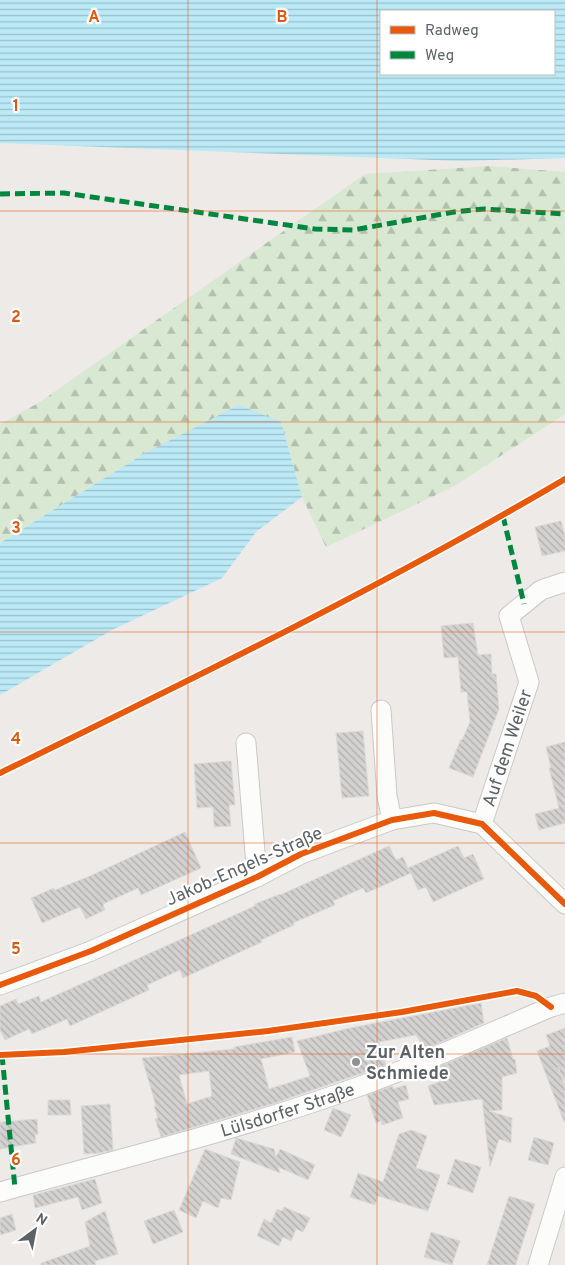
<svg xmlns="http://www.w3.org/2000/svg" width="565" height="1265" font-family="Overpass,sans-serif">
<defs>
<pattern id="forest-firs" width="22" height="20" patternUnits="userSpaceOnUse" patternTransform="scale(1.25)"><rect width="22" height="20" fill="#d9e8d3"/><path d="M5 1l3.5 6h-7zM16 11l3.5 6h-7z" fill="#b3bfaf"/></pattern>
<pattern id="water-rules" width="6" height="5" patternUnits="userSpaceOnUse" patternTransform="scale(1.25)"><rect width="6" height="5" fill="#bbe9f6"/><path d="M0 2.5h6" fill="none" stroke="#9bc0cb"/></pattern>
<pattern id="building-back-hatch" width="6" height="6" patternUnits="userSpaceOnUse" patternTransform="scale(1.25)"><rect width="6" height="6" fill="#d4d2d1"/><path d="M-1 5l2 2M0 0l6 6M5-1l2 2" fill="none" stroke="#afaead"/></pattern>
</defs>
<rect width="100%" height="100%" fill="#edeae7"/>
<path fill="url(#forest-firs)" d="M490,166L565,172V414L453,487L326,547L302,497L281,422L145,453L0,543V424L40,402L365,174Z"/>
<path fill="url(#water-rules)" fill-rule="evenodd" d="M0,0H565V158L460,161L0,143ZM554,11V74H381V11Z
M239,405L281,422L302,497L256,532L222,578L112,630L0,695V543L145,453Z"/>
<path fill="url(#building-back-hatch)" stroke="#dcd9d6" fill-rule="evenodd" d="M561,521L565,536V551L542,556L535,527Z
M473,623L478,655L491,654L492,674H496L499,709L473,777L449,768L461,739L462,740L470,722L467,692H461L458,657L444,658L441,626Z
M363,731L369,796L342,798L336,733Z
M565,742V823L539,830L535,814L559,808L549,768H551L546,747Z
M231,761L235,805H229L231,826L214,827L213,807L197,808L194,764Z
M185,832L201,868L141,895L138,888L103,904L105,910L86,919L80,907L42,923L31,898L54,888L55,890L90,876Z
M389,846L396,860L403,857L408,868L458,846L464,858L473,854L484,879L433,902L426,887L418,890L411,873L366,893L363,888L333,901L335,905L293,923L294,925L261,940L262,942L183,978L180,970L147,985L149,990L70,1026L67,1019L32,1034L29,1029L5,1040L0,1030V1006L16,999L18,1004L39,996L41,1002L255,906V904L280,894V895Z
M481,1003L484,1023L432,1046L425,1049L416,1035L379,1042L386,1065L272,1104L161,1137L155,1119L158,1118L154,1106H156L142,1058L234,1049V1047L292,1037L295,1052L261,1059L269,1089L310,1076L297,1041L350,1028ZM209,1071L212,1096L187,1104L179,1075Z
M565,1028V1081H563L558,1067L565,1086V1121L564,1122L537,1051L550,1046L546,1035Z
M507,1038L513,1059H515L517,1073L502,1077V1110L489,1111L512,1118L511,1143L499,1139L490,1167L482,1099L434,1105L428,1086L444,1080L439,1067Z
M406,1085L409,1099L398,1102L403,1118L382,1125L381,1121L376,1123L367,1095L393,1086V1089Z
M48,1100H70L71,1115H48Z
M110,1104L113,1150L99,1153L84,1154L81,1106Z
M333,1108L351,1115L341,1137L324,1130Z
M37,1119L38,1134L35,1135L36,1143L0,1149V1122Z
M411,1130L427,1136L416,1168L440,1175L428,1211L378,1196L375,1205L350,1197L358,1173L383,1182L399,1134Z
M534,1137L554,1143L548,1165L528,1160Z
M236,1138L274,1149L276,1157L280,1149L315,1165L308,1180L278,1167L280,1173L231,1154Z
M205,1149L240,1162L231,1200L221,1198L218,1208L203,1201L196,1218L179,1210Z
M455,1159L481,1167L473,1193L447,1184Z
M95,1179L102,1203L82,1210L78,1197L35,1208L33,1195Z
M509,1196L535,1204L517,1260L516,1265H487Z
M284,1207L310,1218L303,1232L296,1229L291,1241L283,1237L279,1246L257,1236L264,1219L271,1223L277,1209L282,1211Z
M174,1210L183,1232L153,1244L144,1221Z
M105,1211L118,1254L95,1261L96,1265H41V1263L90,1246L85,1222Z
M12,1214L16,1230L0,1235V1218Z
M431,1232L460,1241L452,1265L424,1257Z"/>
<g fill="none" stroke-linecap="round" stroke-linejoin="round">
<defs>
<g id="minor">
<path d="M381,710L387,796L392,820"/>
<path d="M246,743L257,877"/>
<path id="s1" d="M482,824L529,682L509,616L541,590L565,582"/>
<path d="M0,985L91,951L257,877L301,854L392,820L434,813L482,824L565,904"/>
<path id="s2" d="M0,1192C123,1158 246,1128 366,1084C429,1061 489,1033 551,1007L565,1003"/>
<path d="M538,1265L565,1177"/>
</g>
</defs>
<use href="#minor" stroke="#c9c9c9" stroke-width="21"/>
<use href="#minor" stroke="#fcfcfb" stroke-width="19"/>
<path stroke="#00873e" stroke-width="5" stroke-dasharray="10 5" stroke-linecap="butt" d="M0,194L64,193L315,229L353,230L454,212L484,209L565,214
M503,516L524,604
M2,1055L15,1188"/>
<defs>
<path id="cycleway" d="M0,773C190,680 382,587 565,479
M0,985L91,951L257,877L301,854L392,820L434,813L482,824L565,904
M0,1055L64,1052L268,1031L402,1012L517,991L536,996L551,1007"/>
</defs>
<use href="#cycleway" stroke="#fff" stroke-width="9"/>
<use href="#cycleway" stroke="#e8590c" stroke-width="6"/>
</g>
<path fill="none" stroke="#e15910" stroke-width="1" stroke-opacity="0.55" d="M188,0V1265M377,0V1265M0,211H565M0,422H565M0,632H565M0,843H565M0,1054H565"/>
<circle fill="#8f9292" stroke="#fff" stroke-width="2" cx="356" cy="1062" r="5"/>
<g text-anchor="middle" stroke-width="4.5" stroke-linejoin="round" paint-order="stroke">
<g font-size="18" fill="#5d6265" stroke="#fff">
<text dy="6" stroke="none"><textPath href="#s1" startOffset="80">Auf dem Weiler</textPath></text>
<text transform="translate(244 866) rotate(-24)" y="6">Jakob-Engels-Straße</text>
<text dy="6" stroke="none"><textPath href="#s2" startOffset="299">Lülsdorfer Straße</textPath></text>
</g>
<g font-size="18" font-weight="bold" fill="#5d6265" stroke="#fff" text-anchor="start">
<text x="366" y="1058">Zur Alten<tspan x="366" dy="21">Schmiede</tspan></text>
</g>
</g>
<g font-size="16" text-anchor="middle" font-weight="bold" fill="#e15910" stroke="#fff" stroke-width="4.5" stroke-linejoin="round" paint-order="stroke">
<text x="94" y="22">A</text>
<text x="282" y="22">B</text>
<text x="16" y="111">1</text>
<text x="16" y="322">2</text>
<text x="16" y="533">3</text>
<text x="16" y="744">4</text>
<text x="16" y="954">5</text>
<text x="16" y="1165">6</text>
</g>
<rect x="380" y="10" width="175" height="65" fill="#ffffff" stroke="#bec0c1"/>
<rect x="390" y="26" width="25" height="8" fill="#e8590c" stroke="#bec0c1"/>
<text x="425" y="35" font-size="15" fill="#5d6265">Radweg</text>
<rect x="390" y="51" width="25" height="8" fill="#00873e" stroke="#bec0c1"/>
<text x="425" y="60" font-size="15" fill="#5d6265">Weg</text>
<g transform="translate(35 1230) rotate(32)" stroke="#ffffff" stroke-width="4" paint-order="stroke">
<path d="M0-4L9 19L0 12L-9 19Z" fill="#5d6265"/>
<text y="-8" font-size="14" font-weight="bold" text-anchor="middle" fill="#5d6265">N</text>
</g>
</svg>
